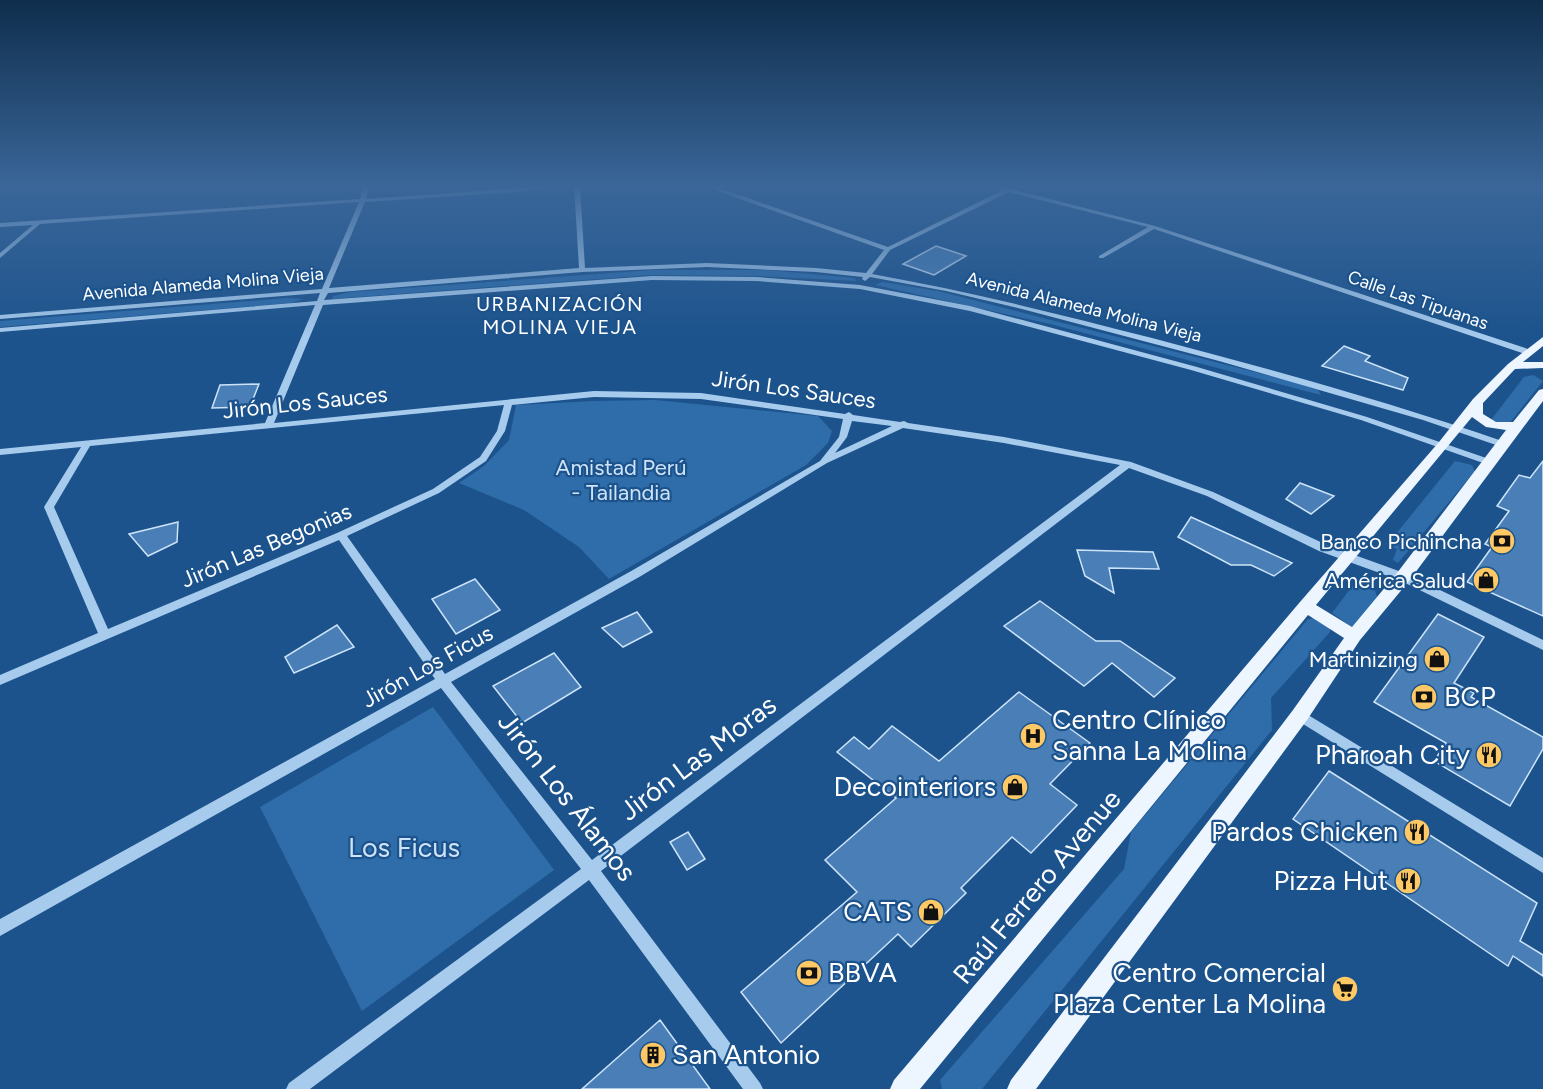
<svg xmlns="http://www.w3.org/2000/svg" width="1543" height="1089" font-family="Figtree,sans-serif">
<rect width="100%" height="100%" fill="#1c538c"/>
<path fill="#2f6daa" d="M653,270H766L854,278L857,281L759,276L651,275L332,299L333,296L350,292Z
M882,282L938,291L1293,382L1318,390L1321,395L1050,324L875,285Z
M287,298L304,299L291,303L0,327V321Z
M1533,375L1543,381L1509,424L1502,425L1491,420L1524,377Z
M655,400L818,416L832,431L828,443L806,465L609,579L579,547L524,510L459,483L484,466L509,440L516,405L595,401Z
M1455,461L1472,465L1475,471L1398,563L1393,560L1397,549L1387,545Z
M1354,584L1375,590L1377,597L1352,627L1332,613Z
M1316,618L1330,624V632L1271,698L1272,730L982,1089H942L940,1080L1124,869L1131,832L1308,619Z
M433,707L554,870L362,1011L260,807Z"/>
<path fill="#497fb6" stroke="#cde3f9" stroke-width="1.5" d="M936,246L966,256L934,275L903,264Z
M1344,346L1370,356L1365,361L1408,378L1403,390L1322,366Z
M259,384L250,407L212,408L220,385Z
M1543,461V616L1467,582L1492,547L1485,544L1509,511L1497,506L1519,475L1530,478Z
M1300,483L1334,496L1311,514L1286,499Z
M1191,517L1292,563L1274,576L1251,565H1231L1178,537Z
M178,522L177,542L148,556L129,534Z
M1077,550L1153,552L1159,569L1109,568L1114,593L1085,576Z
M475,579L500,610L456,634L432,599Z
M1040,601L1096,641H1120L1175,678L1154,697L1112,663L1084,686L1004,626Z
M637,612L652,632L623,647L602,628Z
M1438,614L1484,637L1454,683L1474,693L1471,697L1543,737V749L1510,806L1434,761L1446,743L1374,702Z
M337,625L354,647L294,673L285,657Z
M554,653L581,687L522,723L493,686Z
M1019,692L1090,743L1050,784L1077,805L1031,853L1012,837L961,888L966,893L911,947L898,934L781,1043L741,992L857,892L825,860L896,798L837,752L854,737L869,749L892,726L939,761Z
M1329,771L1537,903L1520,941L1543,955V976L1513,956L1508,966L1293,819Z
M688,832L705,859L687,870L670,842Z
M660,1020L710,1089H582Z"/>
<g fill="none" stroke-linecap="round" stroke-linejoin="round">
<path fill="#a7cbed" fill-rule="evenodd" d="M363,185H369L366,199L562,185L517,192L365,202L329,288L579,268L574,185H580L585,268L707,263L816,268L866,273L884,250L701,185H710L888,247L1003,190L986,185H996L1155,226L1531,350V354H1525L1154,229L1103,258H1099V256L1148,227L1009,192L890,250L872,274C967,291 1059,314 1152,338C1270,369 1389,402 1505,442L1507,444L1505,446H1499L1423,420L1219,361L1022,309L946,291L870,277L865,281L862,279L863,277L816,272L707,267L582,272L328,293L324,300L652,276L756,277L860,285L970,306L1197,367L1367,417L1492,460L1494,462L1492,464H1486L1361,420L1191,370L970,311L860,289L756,281L652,280L323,305L274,423L594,391L701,393L845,414L849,412L853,415L900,422L904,421L908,423L1004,437L1131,462L1213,492L1327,545L1407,574L1543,640V650L1399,580L1319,551L1207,496L1129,468L601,871L760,1083L763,1089H743L589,880L310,1089H286L289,1083L581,869L441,688L0,936V919L435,679L339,540L0,685V675L98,633L44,507L81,447L0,455V449L265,423L315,305L0,332V328L317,301L320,293L0,319V315L322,289L359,202L40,224L0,258V253L33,225L0,227V223L360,199ZM594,397L701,399L843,419L839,437L820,461L633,570L445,674L347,536L439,493L486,461L505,431L512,405ZM504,405L497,431L480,457L433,489L337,533L108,629L54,507L90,446ZM852,421L892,426L835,453L847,437ZM903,428L1004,443L1120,465L592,860L451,682L641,576L827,463Z
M1300,710L1543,858V873L1295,719L1294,715L1295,711Z"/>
<path fill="#edf5ff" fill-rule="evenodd" d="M1543,337V346L1523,362H1543V368L1515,369L1483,403V414L1496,422H1513L1539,390L1543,389V401L1409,581L1360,640L1307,720L1036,1089H1007L1011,1080L1293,710L1344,638L1308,615L920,1089H890L894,1080L1300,602L1439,442L1473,399L1508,364ZM1472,417L1486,427L1506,430L1397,573L1352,627L1316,605Z"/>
</g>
<linearGradient id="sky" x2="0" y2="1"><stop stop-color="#0f2e4d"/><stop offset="0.55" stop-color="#3a6699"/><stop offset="1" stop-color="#3a6699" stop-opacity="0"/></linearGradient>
<rect width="1543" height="338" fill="url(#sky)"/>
<defs>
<symbol id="bank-disc" viewBox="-11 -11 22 22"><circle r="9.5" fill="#fec965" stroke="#1c538c"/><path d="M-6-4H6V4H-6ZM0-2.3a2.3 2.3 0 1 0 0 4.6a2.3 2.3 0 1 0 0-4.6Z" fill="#111"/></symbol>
<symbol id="shop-disc" viewBox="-11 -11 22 22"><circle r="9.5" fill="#fec965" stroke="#1c538c"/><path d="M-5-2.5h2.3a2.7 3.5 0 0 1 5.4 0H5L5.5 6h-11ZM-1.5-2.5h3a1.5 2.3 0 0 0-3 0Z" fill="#111"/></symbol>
<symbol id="hospital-disc" viewBox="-11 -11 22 22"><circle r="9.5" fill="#fec965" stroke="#1c538c"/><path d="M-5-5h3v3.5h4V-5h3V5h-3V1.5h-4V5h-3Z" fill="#111"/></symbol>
<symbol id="restaurant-disc" viewBox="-11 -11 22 22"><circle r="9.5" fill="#fec965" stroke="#1c538c"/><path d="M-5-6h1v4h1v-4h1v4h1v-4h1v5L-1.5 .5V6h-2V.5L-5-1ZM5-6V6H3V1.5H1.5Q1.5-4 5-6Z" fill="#111"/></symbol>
<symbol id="supermarket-disc" viewBox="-11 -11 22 22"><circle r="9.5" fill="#fec965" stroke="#1c538c"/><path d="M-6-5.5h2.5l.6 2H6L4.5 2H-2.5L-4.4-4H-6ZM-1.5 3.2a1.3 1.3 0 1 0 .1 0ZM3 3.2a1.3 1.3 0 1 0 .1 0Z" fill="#111"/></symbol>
<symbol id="building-disc" viewBox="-11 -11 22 22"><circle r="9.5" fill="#fec965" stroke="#1c538c"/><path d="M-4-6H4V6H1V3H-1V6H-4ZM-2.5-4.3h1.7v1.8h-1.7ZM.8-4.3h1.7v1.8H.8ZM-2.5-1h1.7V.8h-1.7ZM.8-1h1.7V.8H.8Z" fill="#111"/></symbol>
</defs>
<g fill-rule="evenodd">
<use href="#bank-disc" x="1487" y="526" width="30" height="30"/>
<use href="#shop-disc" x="1471" y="565" width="30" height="30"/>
<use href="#shop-disc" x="1422" y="644" width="30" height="30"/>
<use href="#bank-disc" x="1409" y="682" width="30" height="30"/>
<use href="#hospital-disc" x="1018" y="721" width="30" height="30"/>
<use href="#restaurant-disc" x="1474" y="740" width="30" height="30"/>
<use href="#shop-disc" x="1000" y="772" width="30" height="30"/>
<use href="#restaurant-disc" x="1402" y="817" width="30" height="30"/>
<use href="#restaurant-disc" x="1393" y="866" width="30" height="30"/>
<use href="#shop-disc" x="916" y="897" width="30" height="30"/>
<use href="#bank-disc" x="794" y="958" width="30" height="30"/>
<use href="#supermarket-disc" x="1330" y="974" width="30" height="30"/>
<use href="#building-disc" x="638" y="1040" width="30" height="30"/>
</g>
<g text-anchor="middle" stroke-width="4.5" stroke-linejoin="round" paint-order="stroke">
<g font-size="18" fill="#fff" stroke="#1c538c">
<text transform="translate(203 284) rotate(-5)" y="6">Avenida Alameda Molina Vieja</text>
<text transform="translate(1418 300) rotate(19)" y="6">Calle Las Tipuanas</text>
<text transform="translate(1084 307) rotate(14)" y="6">Avenida Alameda Molina Vieja</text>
</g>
<g font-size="20" letter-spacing="1.5" fill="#fff" stroke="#1c538c">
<text x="560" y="311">URBANIZACIÓN<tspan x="560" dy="23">MOLINA VIEJA</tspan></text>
</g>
<g font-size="22" fill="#fff" stroke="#1c538c">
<text transform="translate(794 389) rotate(8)" y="8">Jirón Los Sauces</text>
<text transform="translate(305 402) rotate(-6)" y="8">Jirón Los Sauces</text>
<text transform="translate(266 545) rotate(-23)" y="8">Jirón Las Begonias</text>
<text transform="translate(427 666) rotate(-29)" y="8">Jirón Los Ficus</text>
</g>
<g font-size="22" fill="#cde3f9" stroke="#1c538c">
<text x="621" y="475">Amistad Perú<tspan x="621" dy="25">- Tailandia</tspan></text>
</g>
<g font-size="22" fill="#fff" stroke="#1c538c" text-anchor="end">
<text x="1482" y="549">Banco Pichincha</text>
<text x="1466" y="588">América Salud</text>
<text x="1418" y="667">Martinizing</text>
</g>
<g font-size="27" fill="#fff" stroke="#1c538c" text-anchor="end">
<text x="1444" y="706" text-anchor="start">BCP</text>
<text x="1052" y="729" text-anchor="start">Centro Clínico<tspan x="1052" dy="31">Sanna La Molina</tspan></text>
<text x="1470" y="764">Pharoah City</text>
<text x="996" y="796">Decointeriors</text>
<text x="1398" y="841">Pardos Chicken</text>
<text x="1388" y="890">Pizza Hut</text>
<text x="912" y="921">CATS</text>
<text x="828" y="982" text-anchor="start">BBVA</text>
<text x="1326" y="982">Centro Comercial<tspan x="1326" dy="31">Plaza Center La Molina</tspan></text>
<text x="672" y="1064" text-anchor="start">San Antonio</text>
</g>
<g font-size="27" fill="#fff" stroke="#1c538c">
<text transform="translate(698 758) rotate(-37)" y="9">Jirón Las Moras</text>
<text transform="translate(567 797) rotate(52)" y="9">Jirón Los Álamos</text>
<text transform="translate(1037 887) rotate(-50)" y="9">Raúl Ferrero Avenue</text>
</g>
<g font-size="27" fill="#cde3f9" stroke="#1c538c">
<text x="404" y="857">Los Ficus</text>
</g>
</g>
</svg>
